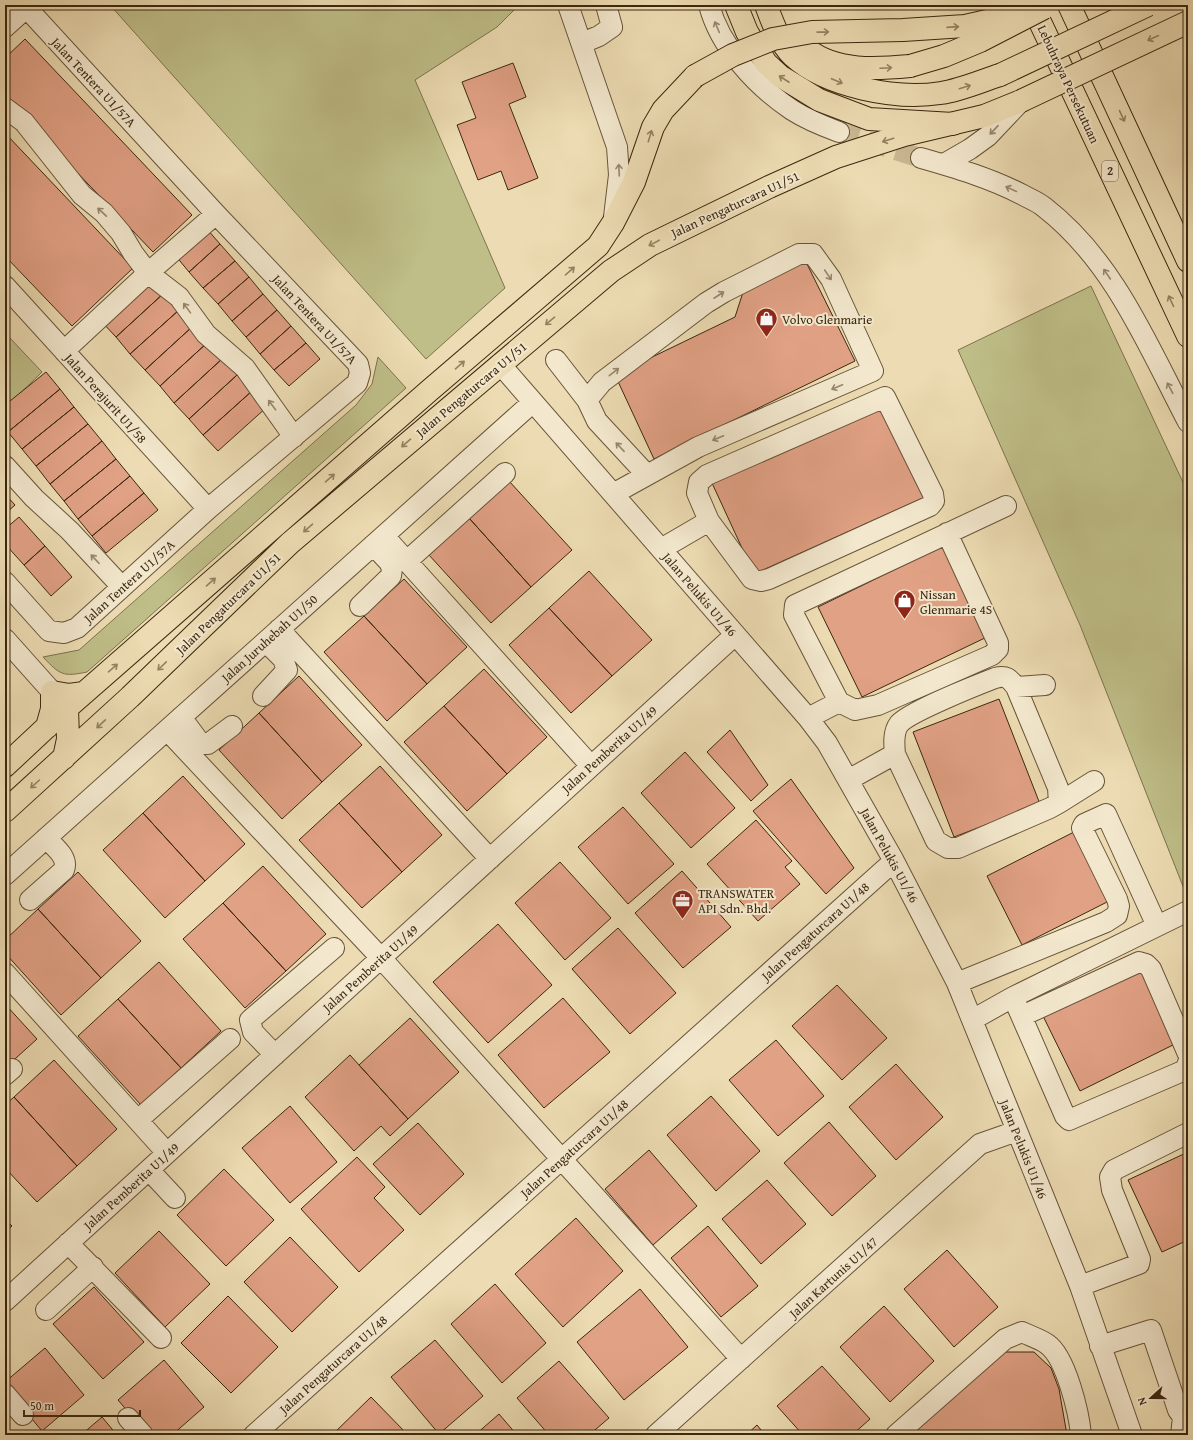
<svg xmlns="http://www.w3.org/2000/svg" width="1193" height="1440" font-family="'Gentium Book Plus',serif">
<rect width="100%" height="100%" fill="#eddcb3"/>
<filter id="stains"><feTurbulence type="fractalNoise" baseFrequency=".005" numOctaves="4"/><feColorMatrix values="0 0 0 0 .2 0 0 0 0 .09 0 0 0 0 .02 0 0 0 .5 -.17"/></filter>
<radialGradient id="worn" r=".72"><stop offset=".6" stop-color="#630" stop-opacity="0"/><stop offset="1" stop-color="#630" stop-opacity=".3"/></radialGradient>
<path fill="#bfbe88" stroke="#7d724c" d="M110,5H519L497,27L415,80L505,288L426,359Z
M1091,286L1188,493V899L1080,625L958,350Z
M9,337L42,372L5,408V340Z
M378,357L406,388L87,672C63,677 60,675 43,657L79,650L356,405L372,384Z"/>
<path fill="#e1a185" stroke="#3b2710" d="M25,39L192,215L153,252L5,97V58Z
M513,63L526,97L509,104L538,178L508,190L501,171L478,180L457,125L476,118L462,82Z
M5,133L133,268L72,326L5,256Z
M206,228L220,244L189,272L175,255Z
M220,244L235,261L203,288L189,272Z
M235,261L249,277L218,304L203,288Z
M806,262L855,361L654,459L615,375L735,317L745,286Z
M150,277L164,293L116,337L101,321Z
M249,277L263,294L232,321L218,304Z
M164,293L179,310L130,354L116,337Z
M263,294L277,310L246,337L232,321Z
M179,310L193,326L145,370L130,354Z
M277,310L291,326L260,354L246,337Z
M193,326L208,342L160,386L145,370Z
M291,326L306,343L274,370L260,354Z
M208,342L223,358L174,403L160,386Z
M306,343L320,359L289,386L274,370Z
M223,358L237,375L189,419L174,403Z
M46,372L60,389L8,432L5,429V405Z
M237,375L252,391L203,435L189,419Z
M60,389L74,407L22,449L8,432Z
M252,391L267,407L218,451L203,435Z
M884,405L925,497L754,574L712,483Z
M74,407L88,424L36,466L22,449Z
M88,424L102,441L50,484L36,466Z
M102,441L116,459L64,501L50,484Z
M116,459L130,476L78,519L64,501Z
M130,476L144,493L92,536L78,519Z
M509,481L572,550L531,587L469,518Z
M144,493L158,510L106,553L92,536Z
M5,494L15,505L5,514Z
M19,517L45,546L24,565L5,544V529Z
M469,518L531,587L491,623L429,555Z
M945,545L989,636L862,697L818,607Z
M45,546L72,577L51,596L24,565Z
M589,571L652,640L612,676L549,608Z
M404,579L467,647L427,684L364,616Z
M549,608L612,676L571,713L509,645Z
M364,616L427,684L387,721L324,652Z
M484,669L547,737L507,774L444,706Z
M299,676L362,745L322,782L259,713Z
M999,699L1040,804L954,837L913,732Z
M444,706L507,774L467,811L404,742Z
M259,713L322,782L282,819L219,750Z
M730,730L768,785L751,801L707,752Z
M685,752L735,808L691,848L641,793Z
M380,766L442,835L402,872L339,803Z
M183,776L245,844L205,881L143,813Z
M791,779L854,868L826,894L753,811Z
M339,803L402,872L362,908L299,840Z
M623,807L674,864L628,904L578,847Z
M143,813L205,881L165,918L103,850Z
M756,820L792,861L785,867L800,884L758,921L707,864Z
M1074,832L1109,901L1022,945L987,876Z
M560,862L611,918L565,960L515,903Z
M263,866L326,934L286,971L223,903Z
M682,871L731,927L683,968L635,913Z
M78,872L141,941L101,978L38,909Z
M223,903L286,971L245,1008L183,939Z
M38,909L101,978L61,1015L5,953V940Z
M498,924L552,985L488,1043L433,982Z
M618,928L676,993L630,1034L572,969Z
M159,962L221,1031L181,1068L118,999Z
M1140,968L1177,1043L1080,1091L1043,1016Z
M837,985L887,1038L842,1080L792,1026Z
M563,998L610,1052L544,1108L498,1055Z
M118,999L181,1068L141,1105L78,1036Z
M5,1004L37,1039L5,1068Z
M410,1018L459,1072L408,1119L359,1065Z
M776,1040L824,1096L778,1136L729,1080Z
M350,1055L408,1119L390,1136L381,1126L354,1151L305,1097Z
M54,1060L117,1129L77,1166L14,1097Z
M896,1064L943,1117L896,1160L849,1107Z
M711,1096L760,1151L716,1191L667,1135Z
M14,1097L77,1166L37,1202L5,1168V1105Z
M290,1106L337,1162L290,1203L242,1148Z
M829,1122L876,1176L832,1216L784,1163Z
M418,1123L464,1174L420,1215L373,1164Z
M649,1150L697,1206L653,1245L605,1189Z
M1188,1152V1240L1162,1252L1128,1180Z
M357,1157L385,1187L374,1198L404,1230L359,1272L301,1209Z
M224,1169L274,1220L226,1266L177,1215Z
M767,1180L806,1224L761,1264L722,1219Z
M576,1218L623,1271L563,1327L515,1274Z
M5,1219L12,1226L5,1232Z
M708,1226L758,1286L721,1317L671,1258Z
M159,1231L210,1284L165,1327L115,1273Z
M290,1237L338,1287L292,1332L244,1282Z
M947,1250L998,1307L954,1347L904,1289Z
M495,1284L546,1343L502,1383L451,1324Z
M94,1287L144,1342L103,1379L53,1324Z
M640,1289L688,1347L624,1400L577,1342Z
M228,1296L278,1347L231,1393L181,1343Z
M884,1306L934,1361L890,1402L840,1347Z
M435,1340L483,1396L439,1434L391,1377Z
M45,1348L84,1395L42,1431L5,1387V1382Z
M1003,1352H1034L1051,1368L1059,1389L1067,1435H910Z
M164,1360L204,1407L172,1435H148L118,1400Z
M559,1361L609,1418L589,1435H549L517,1398Z
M822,1366L870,1419L852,1435H803L777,1406Z
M371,1397L408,1435H332Z
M499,1414L517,1435H475Z
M102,1417L117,1435H81Z
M757,1425L765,1435H746Z"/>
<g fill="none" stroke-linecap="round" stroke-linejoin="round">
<path stroke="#c9b892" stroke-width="20" stroke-dasharray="20 10" stroke-linecap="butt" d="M839,132L921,158"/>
<defs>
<path id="minor" d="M568,5L617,147L619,175L614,217
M709,5C720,47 756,86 792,110C806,119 823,126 839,132
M5,27L26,8
M582,43L599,36L612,27L606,5
M5,108L24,122L82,195L104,213L121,233L133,253L148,273L179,297L206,334L245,368L294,437
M921,158C956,168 990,178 1023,195C1030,199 1038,202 1044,207C1114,261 1148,346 1188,422
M944,164L970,149L988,136L1021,101
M5,286L208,509
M64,351L148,273L216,214
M556,360L587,400L597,421L647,475
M500,364L808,718L827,743L894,861L957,983L1080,1286L1132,1435
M885,397L933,494L934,501L930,506L769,579L761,581L752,579L709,521L697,493L699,482L707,475Z
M587,400L602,382L706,303L724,292L799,254H813L831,279L873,371L698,447L613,494
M5,466L34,498L70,531L122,587
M384,536L591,766
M661,549L709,521
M407,561L505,473
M5,582L49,631L64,633L77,628L208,509L357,383L360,373L358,364L216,214L24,5
M360,606L391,576L392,568L389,562L373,545
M279,629L490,859
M5,639L63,704
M1016,687L1045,685
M263,696L287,670L283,659L266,642
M839,702L855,710L878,705L992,655L998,649V643L947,533
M181,717L201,744H208L232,726
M808,718L839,702L794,615L795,605L1006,506
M167,730L381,958L741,1359
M848,780L895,754C894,744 893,732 899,724C909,712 977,685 995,678C1006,675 1009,678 1016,687L1058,788L1059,803L1050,808L958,848H948L936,841L895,754
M1059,803L1094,781
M5,875L533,402
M30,900L64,870C69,857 54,847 46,838
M5,973L167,1153
M957,983L1106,922L1117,915L1119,906L1117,899L1082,828L1084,824L1106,814L1157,926
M1013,997L1065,1116L1069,1120L1185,1070L1188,1063
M1022,1016L1139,962L1146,964L1151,969L1188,1054
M972,1020L1013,997L1188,911
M275,1055L253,1032L250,1020L334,948
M5,1075L12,1069
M138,1120L230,1039
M149,1170L175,1198
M68,1243L161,1338
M1080,1286L1139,1264L1140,1259L1112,1190L1110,1177L1114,1170L1188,1133
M5,1301L735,635
M46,1310L93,1267
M1100,1346L1151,1330L1178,1410L1183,1417L1188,1420
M5,1394L23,1415
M128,1418L143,1435
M254,1435L894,861
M656,1435L980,1144L1017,1131
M896,1435L1005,1339L1022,1332C1030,1336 1040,1339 1047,1344C1066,1357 1079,1413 1081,1435
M1181,1435L1183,1417"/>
<path id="major" d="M47,727L52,709V692L69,695L84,693
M64,758L68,739L67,708
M5,766L67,708L430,390L598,246L613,223L634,182L653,127L663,110L695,76
M5,811L130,697L290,543L611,271L650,245L769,187L836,157L904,135L984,116L1021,101"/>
<path id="highway" d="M736,5L747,32L766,63L780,76L819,100L869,119L953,124
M766,5C772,21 780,44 793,56C827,87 897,100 941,93C961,90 981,81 1000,75
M1032,5L1188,336
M1069,5L1188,261
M808,50C836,72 877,69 910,66"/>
</defs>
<use href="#minor" stroke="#685439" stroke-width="22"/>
<use href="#major" stroke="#3b2710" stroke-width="24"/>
<use href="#highway" stroke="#3b2710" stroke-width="24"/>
<use href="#minor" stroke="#f3e8ce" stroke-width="20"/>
<use href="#major" stroke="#eddcb3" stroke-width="22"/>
<use href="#highway" stroke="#eddcb3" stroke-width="22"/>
<defs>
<path id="major-bridge" d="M1000,75L1148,5
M695,76L733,55L773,39L812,32L903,30L965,26L1031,11
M1021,101L1188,22"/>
<path id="highway-bridge" d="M910,66L944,56L980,41L1044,8"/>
</defs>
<use href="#major-bridge" stroke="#3b2710" stroke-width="24" stroke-linecap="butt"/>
<use href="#highway-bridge" stroke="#3b2710" stroke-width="24" stroke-linecap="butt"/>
<use href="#major-bridge" stroke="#eddcb3" stroke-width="22"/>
<use href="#highway-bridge" stroke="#eddcb3" stroke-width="22"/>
</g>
<defs><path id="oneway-shaft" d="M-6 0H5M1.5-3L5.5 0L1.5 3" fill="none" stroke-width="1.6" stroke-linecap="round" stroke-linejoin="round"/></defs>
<g stroke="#97886f">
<use href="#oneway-shaft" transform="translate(717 27) rotate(-113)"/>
<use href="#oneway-shaft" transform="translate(994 130) rotate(133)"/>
<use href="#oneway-shaft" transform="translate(619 170) rotate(-93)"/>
<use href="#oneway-shaft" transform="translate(1011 189) rotate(-155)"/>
<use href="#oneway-shaft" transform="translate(102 212) rotate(-137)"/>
<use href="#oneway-shaft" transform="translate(1107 274) rotate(-124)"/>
<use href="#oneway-shaft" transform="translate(828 275) rotate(56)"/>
<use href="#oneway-shaft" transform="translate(719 295) rotate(-33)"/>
<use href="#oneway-shaft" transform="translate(187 308) rotate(-126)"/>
<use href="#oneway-shaft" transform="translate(614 372) rotate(-38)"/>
<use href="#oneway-shaft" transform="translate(837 387) rotate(157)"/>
<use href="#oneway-shaft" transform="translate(1170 388) rotate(-118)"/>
<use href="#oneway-shaft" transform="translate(272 405) rotate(-127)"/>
<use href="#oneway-shaft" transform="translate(718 438) rotate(157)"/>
<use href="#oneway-shaft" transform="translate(620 447) rotate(-133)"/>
<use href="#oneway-shaft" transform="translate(95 559) rotate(-133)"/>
</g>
<g stroke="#948262">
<use href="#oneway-shaft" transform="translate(953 27) rotate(-4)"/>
<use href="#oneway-shaft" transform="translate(823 32) rotate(-1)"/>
<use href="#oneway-shaft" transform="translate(1153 38) rotate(155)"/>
<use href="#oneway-shaft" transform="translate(886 68) rotate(-3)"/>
<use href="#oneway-shaft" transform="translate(784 79) rotate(-147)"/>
<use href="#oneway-shaft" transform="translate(837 81) rotate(23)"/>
<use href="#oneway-shaft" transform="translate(965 87) rotate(-17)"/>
<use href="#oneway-shaft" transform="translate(1122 116) rotate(65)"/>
<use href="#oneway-shaft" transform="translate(650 136) rotate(-73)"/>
<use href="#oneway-shaft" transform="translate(888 140) rotate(162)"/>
<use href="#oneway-shaft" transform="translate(654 243) rotate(152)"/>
<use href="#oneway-shaft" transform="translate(570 271) rotate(-41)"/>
<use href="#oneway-shaft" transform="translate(1171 301) rotate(-115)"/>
<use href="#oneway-shaft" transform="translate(550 321) rotate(140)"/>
<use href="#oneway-shaft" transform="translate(460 365) rotate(-41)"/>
<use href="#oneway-shaft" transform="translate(406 443) rotate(139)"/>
<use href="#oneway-shaft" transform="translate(330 478) rotate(-41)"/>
<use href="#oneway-shaft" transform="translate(308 528) rotate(139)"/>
<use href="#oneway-shaft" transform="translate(211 582) rotate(-41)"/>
<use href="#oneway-shaft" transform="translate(162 666) rotate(136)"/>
<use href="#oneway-shaft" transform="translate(113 668) rotate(-41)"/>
<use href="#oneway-shaft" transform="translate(101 724) rotate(137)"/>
<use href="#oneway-shaft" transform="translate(35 784) rotate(138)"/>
</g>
<defs>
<symbol id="shop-pin" viewBox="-11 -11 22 30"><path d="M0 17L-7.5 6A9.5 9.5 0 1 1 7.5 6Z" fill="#8f2418" stroke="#f3e8ce"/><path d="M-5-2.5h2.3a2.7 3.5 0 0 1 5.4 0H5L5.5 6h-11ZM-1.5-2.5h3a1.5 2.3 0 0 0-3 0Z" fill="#fff"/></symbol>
<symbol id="office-pin" viewBox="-11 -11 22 30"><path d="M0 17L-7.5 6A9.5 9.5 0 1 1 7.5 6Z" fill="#8f2418" stroke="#f3e8ce"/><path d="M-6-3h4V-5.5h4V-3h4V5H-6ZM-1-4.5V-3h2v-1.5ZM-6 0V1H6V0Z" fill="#fff"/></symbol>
</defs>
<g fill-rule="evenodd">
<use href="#shop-pin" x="754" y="306" width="25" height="34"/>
<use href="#shop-pin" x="892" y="588" width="25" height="34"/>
<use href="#office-pin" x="670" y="888" width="25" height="34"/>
</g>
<g text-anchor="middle" stroke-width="4" stroke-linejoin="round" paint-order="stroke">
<rect fill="#f3e8ce" stroke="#726149" stroke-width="1" x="1102" y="161" width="16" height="20" rx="3"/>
<g font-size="12" font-weight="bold" fill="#3b2710">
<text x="1110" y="175">2</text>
</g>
<g font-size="13" fill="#3b2710" stroke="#f3e8ce">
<text transform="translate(94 82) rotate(47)" y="5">Jalan Tentera U1/57A</text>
<text transform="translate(1069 84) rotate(65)" y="5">Lebuhraya Persekutuan</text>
<text transform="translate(735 204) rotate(-25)" y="5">Jalan Pengaturcara U1/51</text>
<text transform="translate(315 319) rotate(47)" y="5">Jalan Tentera U1/57A</text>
<text transform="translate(471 389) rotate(-40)" y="5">Jalan Pengaturcara U1/51</text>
<text transform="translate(106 398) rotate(48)" y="5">Jalan Perajurit U1/58</text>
<text transform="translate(129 581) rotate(-42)" y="5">Jalan Tentera U1/57A</text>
<text transform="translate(700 594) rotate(49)" y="5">Jalan Pelukis U1/46</text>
<text transform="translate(228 603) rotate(-44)" y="5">Jalan Pengaturcara U1/51</text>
<text transform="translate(269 638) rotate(-42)" y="5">Jalan Juruhebah U1/50</text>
<text transform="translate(609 749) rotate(-42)" y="5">Jalan Pemberita U1/49</text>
<text transform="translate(890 855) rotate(61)" y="5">Jalan Pelukis U1/46</text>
<text transform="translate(815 931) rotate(-42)" y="5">Jalan Pengaturcara U1/48</text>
<text transform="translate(370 968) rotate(-42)" y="5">Jalan Pemberita U1/49</text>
<text transform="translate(574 1148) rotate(-42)" y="5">Jalan Pengaturcara U1/48</text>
<text transform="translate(1024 1149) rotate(68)" y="5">Jalan Pelukis U1/46</text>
<text transform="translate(131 1186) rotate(-42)" y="5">Jalan Pemberita U1/49</text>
<text transform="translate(833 1277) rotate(-42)" y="5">Jalan Kartunis U1/47</text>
<text transform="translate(333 1364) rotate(-42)" y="5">Jalan Pengaturcara U1/48</text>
</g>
<g font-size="13" fill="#3b2710" stroke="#f3e8ce" text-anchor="start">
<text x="782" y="324">Volvo Glenmarie</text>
<text x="920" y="599">Nissan<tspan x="920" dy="15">Glenmarie 4S</tspan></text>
<text x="698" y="898">TRANSWATER<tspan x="698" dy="15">API Sdn. Bhd.</tspan></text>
</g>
</g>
<rect width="1193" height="1440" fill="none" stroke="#eddcb3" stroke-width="20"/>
<rect x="6" y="6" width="1181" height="1428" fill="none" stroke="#3b2710" stroke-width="2"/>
<rect x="10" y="10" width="1173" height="1420" fill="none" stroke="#3b2710"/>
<g transform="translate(1151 1398) rotate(249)" stroke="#f3e8ce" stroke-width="3" paint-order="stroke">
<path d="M0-3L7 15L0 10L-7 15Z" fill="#3b2710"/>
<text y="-6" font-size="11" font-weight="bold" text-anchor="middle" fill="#3b2710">N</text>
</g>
<path d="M24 1410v6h116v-6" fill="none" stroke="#3b2710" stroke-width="2"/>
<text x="30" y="1410" font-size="12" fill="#3b2710" stroke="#f3e8ce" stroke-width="3" paint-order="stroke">50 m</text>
<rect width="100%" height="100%" filter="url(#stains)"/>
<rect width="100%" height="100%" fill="url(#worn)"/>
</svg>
